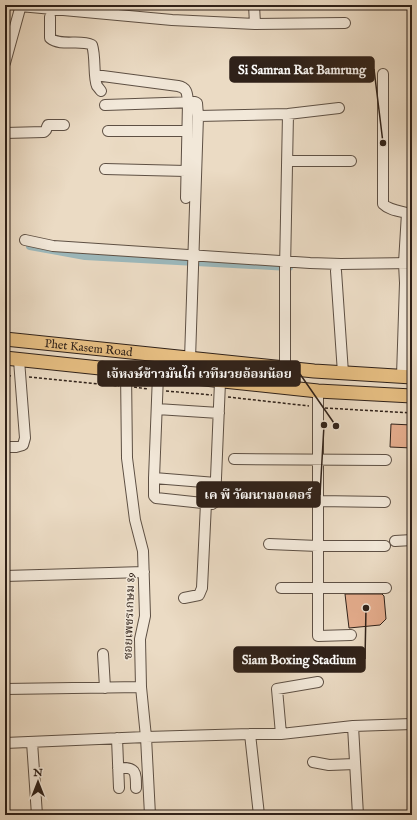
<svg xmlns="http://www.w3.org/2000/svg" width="417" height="820" font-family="'IM FELL English','Noto Serif Thai',serif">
<rect width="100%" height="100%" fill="#ebdbc4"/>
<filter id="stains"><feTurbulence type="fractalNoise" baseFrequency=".005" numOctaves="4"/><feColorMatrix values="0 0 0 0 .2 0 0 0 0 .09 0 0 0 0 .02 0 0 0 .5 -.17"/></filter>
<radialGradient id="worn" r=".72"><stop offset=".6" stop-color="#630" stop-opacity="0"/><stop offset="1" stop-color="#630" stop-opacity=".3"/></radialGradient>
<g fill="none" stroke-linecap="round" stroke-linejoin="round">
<path stroke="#9cb9bd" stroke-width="8" d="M30,246L85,256L289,267"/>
</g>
<path fill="#e4ac8c" stroke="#2f2119" d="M391,424L412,425V448L390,447Z
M345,594H382L384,596L386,619L380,625L349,628Z"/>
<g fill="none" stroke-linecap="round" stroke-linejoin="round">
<defs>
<path id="minor" d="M254,5L255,24
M20,6L172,20L255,24L345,23
M50,17V38C61,47 80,39 92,45C96,57 93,77 97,86C98,87 101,91 101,91
M5,63L21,5
M383,74V204C389,210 399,211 407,213
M95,75L178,86C188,88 187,94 188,102L186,198
M105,105L195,102L197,103L198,116L288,114L339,108
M108,131H187
M5,133L44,132L46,130L47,127L48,125H64
M287,161H351
M105,169L186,171
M25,240L53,246L310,263L341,264L412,263
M336,271L343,373
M190,359L198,116
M285,368V269L288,114
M126,371L127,458L135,520L143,551L145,616L140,639L141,687L146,737L150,815
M158,375L154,478V496L156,498L212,504L215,502L220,382
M402,376L405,283L404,263L407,213H412
M318,391V636L351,635
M157,409L219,413
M5,447H16L23,445L25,438L19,360
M234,459L386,460
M154,478L216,483
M318,501L385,502
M395,541L412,540
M269,544L318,546H385
M5,576L144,572
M281,588H386
M184,598L199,595L202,588L206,503
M103,654L105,688
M5,689L141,687
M353,726L358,815
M250,734L259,815
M281,734L277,689L318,682
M117,738L119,788
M32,742L37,815
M5,743L146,737L250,734H281L353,726L412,724
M313,762L329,765L355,764
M118,768C136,767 136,771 136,788"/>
<g id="major">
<path id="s1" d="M5,339L314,371L412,377"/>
<path d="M5,358L318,391L412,396"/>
</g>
</defs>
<use href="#minor" stroke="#5e5044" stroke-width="12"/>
<use href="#major" stroke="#2f2119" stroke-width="15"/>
<path stroke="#2f2119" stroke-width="1.5" stroke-dasharray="3 2" stroke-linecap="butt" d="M5,375L11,376
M29,377L119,386
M134,387L148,389
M166,391L212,395
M228,397L309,406
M325,408L412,413"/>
<use href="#minor" stroke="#f2e8d9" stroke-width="10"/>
<use href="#major" stroke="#e6be82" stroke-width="13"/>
</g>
<g text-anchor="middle" stroke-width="3" stroke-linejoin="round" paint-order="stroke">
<g font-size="12" fill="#2f2119" stroke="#f2e8d9">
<text dy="4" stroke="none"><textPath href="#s1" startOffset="84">Phet Kasem Road</textPath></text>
<text transform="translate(129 616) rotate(-88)" y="4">ซอยเพชรเกษม 89</text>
</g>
</g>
<path fill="none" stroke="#2f2119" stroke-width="1.5" d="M383 143L374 69M336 426L300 374M324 425L320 495M366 608L365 659"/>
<g fill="#2f2119" stroke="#f2e8d9" stroke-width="1.5">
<circle cx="383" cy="143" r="4"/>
<circle cx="336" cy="426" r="4"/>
<circle cx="324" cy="425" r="4"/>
<circle cx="366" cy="608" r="4"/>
</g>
<g fill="#2f2119" stroke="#2f2119" stroke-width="1.5">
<rect x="230" y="57" width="144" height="25" rx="4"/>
<rect x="98" y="361" width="202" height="25" rx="4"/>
<rect x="197" y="482" width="123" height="25" rx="4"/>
<rect x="234" y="647" width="131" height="25" rx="4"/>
</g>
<g font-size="13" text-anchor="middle" font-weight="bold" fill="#fff">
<text x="302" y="74">Si Samran Rat Bamrung</text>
<text x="199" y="378">เจ้หงษ์ข้าวมันไก่ เวทีมวยอ้อมน้อย</text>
<text x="258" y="499">เค พี วัฒนามอเตอร์</text>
<text x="299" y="664">Siam Boxing Stadium</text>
</g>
<rect width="417" height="820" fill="none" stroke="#ebdbc4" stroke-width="20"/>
<rect x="6" y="6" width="405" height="808" fill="none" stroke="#2f2119" stroke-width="2"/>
<rect x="10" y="10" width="397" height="800" fill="none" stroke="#2f2119"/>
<g transform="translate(38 782)" stroke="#f2e8d9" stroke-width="3" paint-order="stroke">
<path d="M0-3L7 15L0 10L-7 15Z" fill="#2f2119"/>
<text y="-6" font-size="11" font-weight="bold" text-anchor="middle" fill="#2f2119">N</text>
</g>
<rect width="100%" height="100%" filter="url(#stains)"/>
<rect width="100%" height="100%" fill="url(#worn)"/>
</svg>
